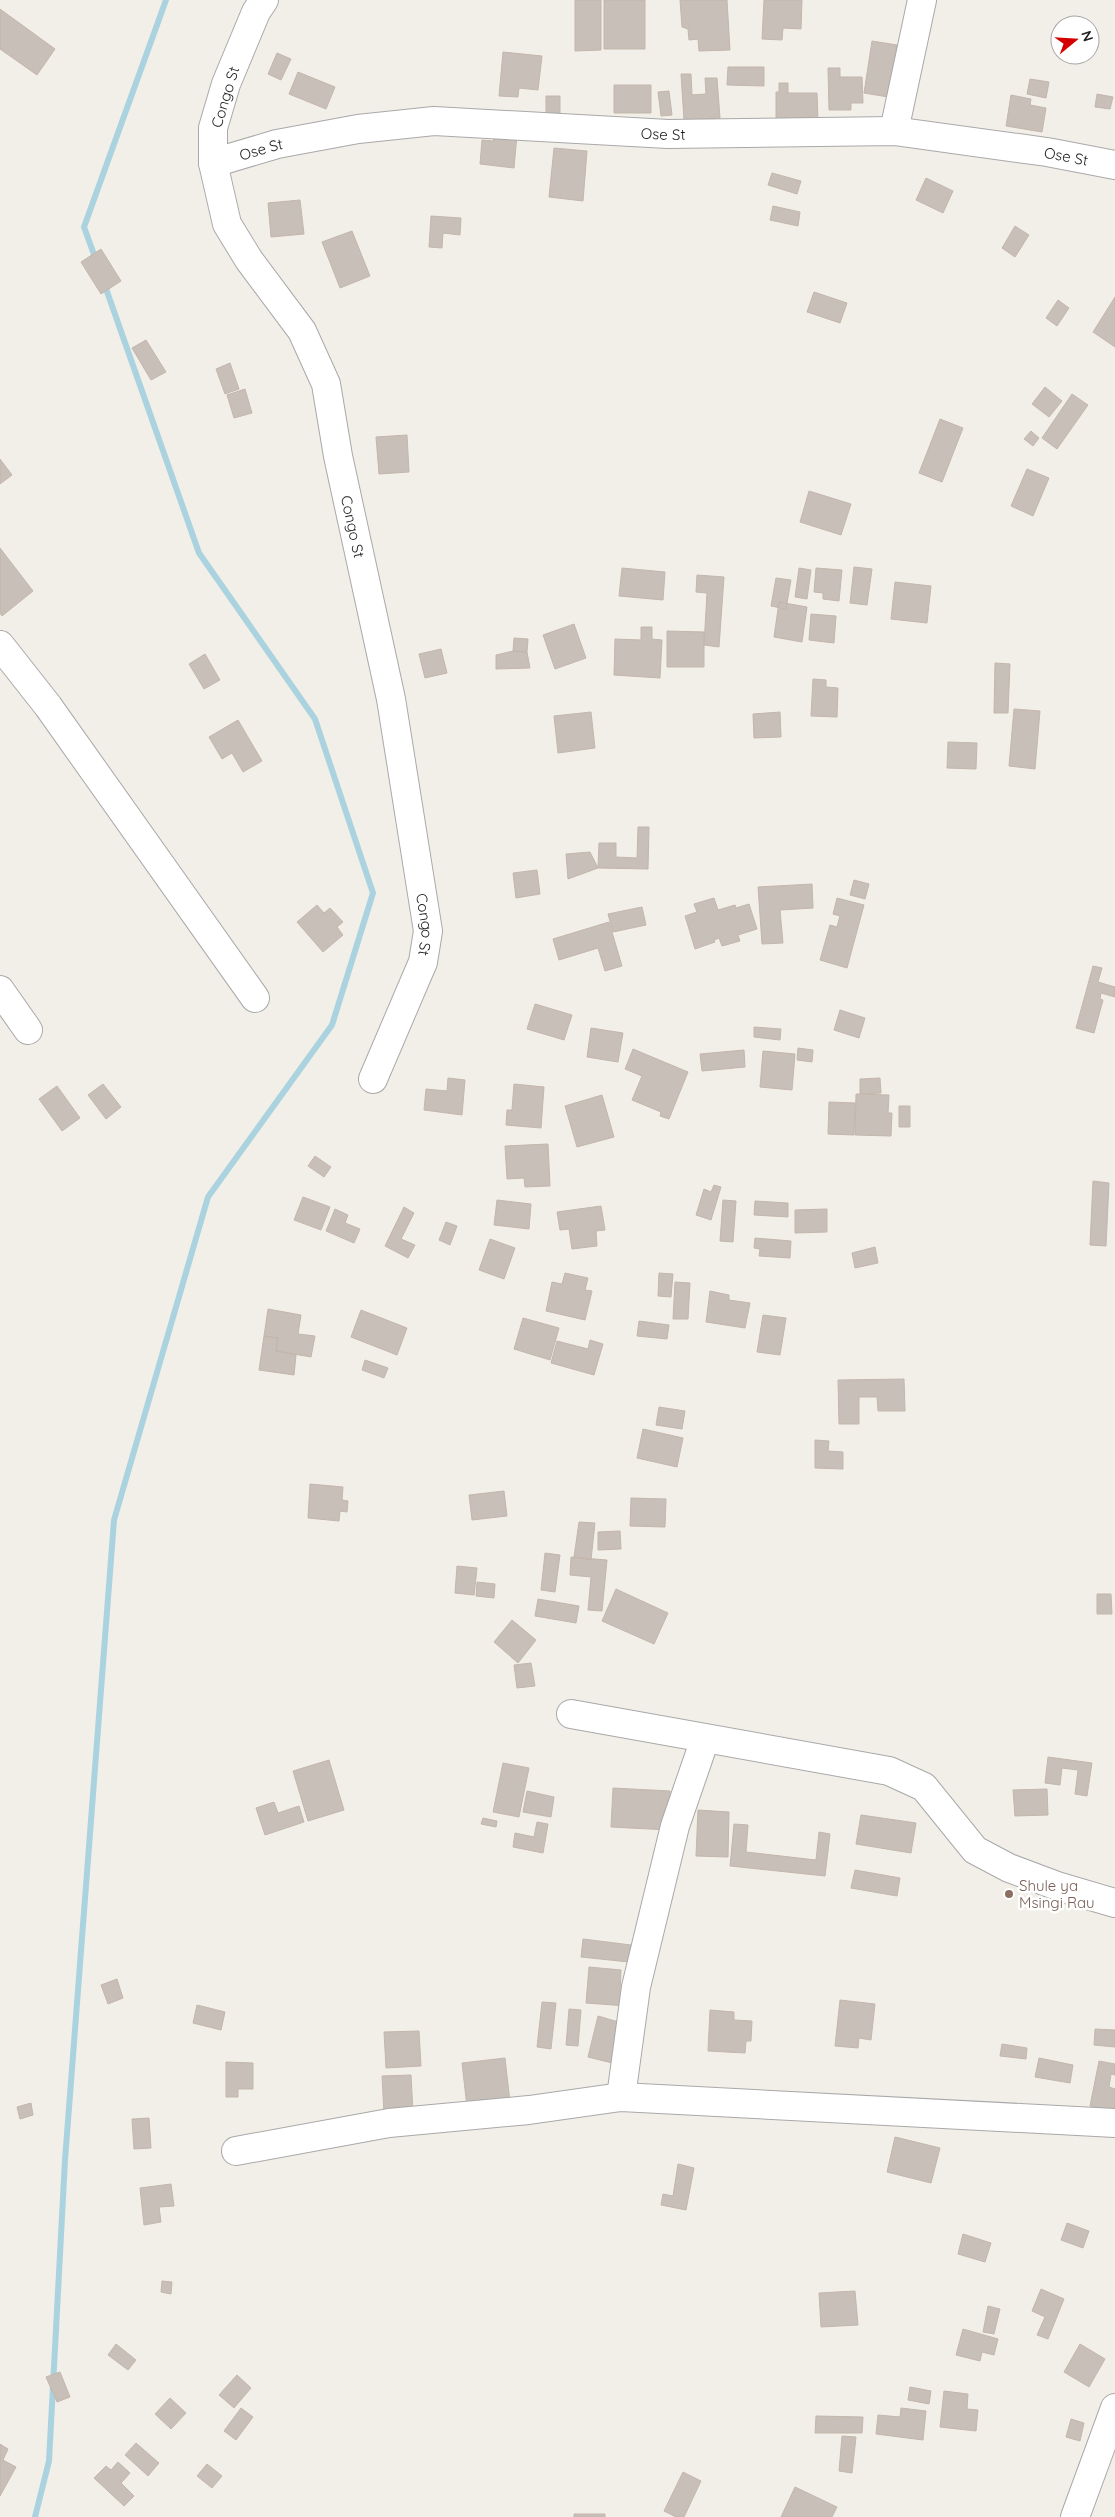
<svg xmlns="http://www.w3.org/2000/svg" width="1115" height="2517" font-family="Quicksand,sans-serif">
<rect width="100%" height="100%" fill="#f2efe9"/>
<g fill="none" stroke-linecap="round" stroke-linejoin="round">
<!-- stream -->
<path stroke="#aad3df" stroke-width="6" d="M 96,260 L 84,227 L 166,0
M 35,2517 L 49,2461 L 65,2160 L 114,1520 L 208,1197 L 332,1025 L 373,893 L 315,719 L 199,553 L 104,283"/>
</g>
<!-- building -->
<path fill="#c7bfb8" stroke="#c4b6ab" d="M 575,0 L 601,0 L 601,50 L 575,51 Z
M 604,0 L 645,0 L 645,49 L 604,49 Z
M 680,0 L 727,0 L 730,50 L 699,51 L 698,39 L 689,40 L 688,29 L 682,27 Z
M 764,0 L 802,0 L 801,29 L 783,28 L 782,40 L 762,39 Z
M 0,9 L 55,49 L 37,75 L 0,49 Z
M 872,41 L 897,45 L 888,97 L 864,93 Z
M 503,52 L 542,56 L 538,90 L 519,88 L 518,97 L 499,96 Z
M 277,53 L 291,59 L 281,80 L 268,74 Z
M 728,67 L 764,67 L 764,86 L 727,85 Z
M 828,68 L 840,68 L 840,77 L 862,77 L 863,103 L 851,103 L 851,110 L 829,110 Z
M 298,72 L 335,87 L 326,109 L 289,94 Z
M 681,74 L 691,74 L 692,95 L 706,94 L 705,78 L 717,78 L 720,118 L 684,120 Z
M 1030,79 L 1049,82 L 1046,98 L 1027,94 Z
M 779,83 L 788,83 L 788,93 L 817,93 L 818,120 L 776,120 L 776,92 L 779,92 Z
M 614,85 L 651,85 L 651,113 L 614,113 Z
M 669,91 L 672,115 L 661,116 L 658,92 Z
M 1097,94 L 1113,97 L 1110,109 L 1095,107 Z
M 1011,95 L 1031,99 L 1030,105 L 1046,108 L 1042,132 L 1006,126 Z
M 546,96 L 560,96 L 560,120 L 546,121 Z
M 496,133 L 517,135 L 514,168 L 480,164 L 482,140 L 493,141 Z
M 554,148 L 587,151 L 583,201 L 549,197 Z
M 772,173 L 801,181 L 797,194 L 768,185 Z
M 926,178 L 953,191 L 943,213 L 916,200 Z
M 300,200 L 304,234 L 271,237 L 268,203 Z
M 773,206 L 800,212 L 798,226 L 770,220 Z
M 431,216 L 461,218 L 460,235 L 443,233 L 442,248 L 429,247 Z
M 1015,226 L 1029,235 L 1015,257 L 1002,248 Z
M 352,231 L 370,276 L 340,288 L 322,242 Z
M 101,249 L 121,281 L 101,294 L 81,262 Z
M 814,292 L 847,303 L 840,323 L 807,312 Z
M 1115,297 L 1115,347 L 1093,332 Z
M 1058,300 L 1069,308 L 1057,326 L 1046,318 Z
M 146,340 L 166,372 L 151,380 L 132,348 Z
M 230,363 L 239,389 L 225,394 L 216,369 Z
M 1045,387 L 1062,401 L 1049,417 L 1032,404 Z
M 245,389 L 252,413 L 234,418 L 227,395 Z
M 1072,394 L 1088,405 L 1057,449 L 1042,438 Z
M 940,419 L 963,428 L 942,482 L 919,473 Z
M 1031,431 L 1039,438 L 1033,446 L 1024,439 Z
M 407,435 L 409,472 L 379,474 L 376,437 Z
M 0,459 L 12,475 L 0,484 Z
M 1027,469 L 1049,478 L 1033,516 L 1011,506 Z
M 809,491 L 851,504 L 841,535 L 800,522 Z
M 0,548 L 33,591 L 2,616 L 0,613 Z
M 854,567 L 872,569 L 867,605 L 850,603 Z
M 622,568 L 665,572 L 663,600 L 619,596 Z
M 799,568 L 811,570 L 807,599 L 795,597 Z
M 816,568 L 842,570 L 839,601 L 823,599 L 823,593 L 814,592 Z
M 697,575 L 724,577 L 719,647 L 704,645 L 707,593 L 696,592 Z
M 776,578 L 791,580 L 786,609 L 771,606 Z
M 895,582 L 931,586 L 927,623 L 891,619 Z
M 779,602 L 807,607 L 802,642 L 774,637 Z
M 811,614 L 836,616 L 834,643 L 809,640 Z
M 574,624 L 586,658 L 555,669 L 543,635 Z
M 641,627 L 652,627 L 652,639 L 662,640 L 660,678 L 614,675 L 615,639 L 641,640 Z
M 667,631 L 704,632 L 704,667 L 667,667 Z
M 514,638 L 528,639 L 527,652 L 513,651 Z
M 441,649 L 447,673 L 425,678 L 419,654 Z
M 513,651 L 527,652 L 530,668 L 496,669 L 496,655 Z
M 205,654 L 220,680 L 204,689 L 189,664 Z
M 995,663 L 1010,664 L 1008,713 L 994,713 Z
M 813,679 L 826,680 L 826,687 L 838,688 L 837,717 L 811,716 Z
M 1014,709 L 1040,711 L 1035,769 L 1009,766 Z
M 591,712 L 595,748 L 558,753 L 554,716 Z
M 780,712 L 781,737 L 754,738 L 753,714 Z
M 238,720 L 262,761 L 243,772 L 232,753 L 222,759 L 209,737 Z
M 948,742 L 977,743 L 976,769 L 947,768 Z
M 638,827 L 649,827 L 648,869 L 598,868 L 599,843 L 616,843 L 616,857 L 637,858 Z
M 590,852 L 598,868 L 568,879 L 566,854 Z
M 537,870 L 540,894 L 516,898 L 513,873 Z
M 854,880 L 869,884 L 865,899 L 850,895 Z
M 812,884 L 813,908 L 780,910 L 783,943 L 762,944 L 758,887 Z
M 714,898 L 718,910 L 735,905 L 736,908 L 749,904 L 757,929 L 738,935 L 740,941 L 722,946 L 719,938 L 714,940 L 715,942 L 695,949 L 685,916 L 697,912 L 694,904 Z
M 837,898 L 864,905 L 847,968 L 820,960 L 830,925 L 837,927 L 840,916 L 833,914 Z
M 317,905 L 324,913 L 330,908 L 343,922 L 337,927 L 343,935 L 323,952 L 297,922 Z
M 642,907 L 646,925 L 613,932 L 608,914 Z
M 609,922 L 622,966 L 605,971 L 598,948 L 559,960 L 553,939 Z
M 1093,966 L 1102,968 L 1098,982 L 1115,987 L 1115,997 L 1101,993 L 1100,999 L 1103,1000 L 1094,1033 L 1076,1028 Z
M 535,1004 L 572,1015 L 564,1040 L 527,1029 Z
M 840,1010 L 865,1018 L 859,1038 L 834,1030 Z
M 754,1027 L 781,1029 L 780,1040 L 754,1037 Z
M 591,1028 L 623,1033 L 618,1062 L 587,1057 Z
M 798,1048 L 813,1050 L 812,1062 L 797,1060 Z
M 633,1049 L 688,1072 L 669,1119 L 660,1116 L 661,1112 L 632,1100 L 642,1076 L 625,1069 Z
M 744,1050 L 745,1067 L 702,1071 L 700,1054 Z
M 763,1051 L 795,1054 L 792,1090 L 760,1087 Z
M 448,1078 L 465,1080 L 462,1115 L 424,1110 L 426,1089 L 447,1091 Z
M 880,1078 L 881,1093 L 860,1094 L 860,1079 Z
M 103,1084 L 121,1107 L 106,1119 L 88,1095 Z
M 514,1084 L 544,1087 L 541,1128 L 506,1125 L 507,1110 L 512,1110 Z
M 57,1086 L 80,1118 L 62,1131 L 39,1099 Z
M 856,1094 L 889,1095 L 888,1113 L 892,1113 L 891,1136 L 855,1135 Z
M 602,1095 L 614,1137 L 577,1147 L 565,1106 Z
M 829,1102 L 855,1103 L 854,1135 L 828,1134 Z
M 899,1106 L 910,1106 L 910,1127 L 899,1127 Z
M 548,1144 L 550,1186 L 525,1187 L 524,1178 L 507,1179 L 505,1146 Z
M 315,1156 L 331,1167 L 324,1177 L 308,1166 Z
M 1093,1181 L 1109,1183 L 1106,1246 L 1090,1245 Z
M 714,1185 L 721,1187 L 711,1220 L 696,1215 L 704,1189 L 711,1192 Z
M 303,1197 L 330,1207 L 321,1230 L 294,1220 Z
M 497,1200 L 531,1204 L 529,1229 L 494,1225 Z
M 723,1200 L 736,1201 L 733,1242 L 720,1241 Z
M 755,1201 L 788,1203 L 788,1217 L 754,1215 Z
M 601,1206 L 605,1230 L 596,1231 L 597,1246 L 572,1249 L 569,1229 L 560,1230 L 557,1212 Z
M 404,1207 L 414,1213 L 401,1239 L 415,1245 L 408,1258 L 385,1246 Z
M 335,1209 L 348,1215 L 345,1223 L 360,1229 L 354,1243 L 326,1231 Z
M 827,1209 L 827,1232 L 795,1233 L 795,1210 Z
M 446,1222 L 457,1226 L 450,1245 L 439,1240 Z
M 755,1238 L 791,1241 L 790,1258 L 759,1256 L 760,1249 L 754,1248 Z
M 490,1239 L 515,1248 L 504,1279 L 479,1270 Z
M 875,1247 L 878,1263 L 855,1268 L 852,1253 Z
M 565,1273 L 588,1278 L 585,1290 L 592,1291 L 585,1320 L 546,1311 L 552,1282 L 562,1284 Z
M 659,1273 L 673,1274 L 671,1297 L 658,1296 Z
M 675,1282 L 690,1283 L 688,1319 L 673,1319 Z
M 710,1291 L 729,1295 L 729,1300 L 750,1303 L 745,1328 L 706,1322 Z
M 268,1309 L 301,1315 L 298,1334 L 315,1336 L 311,1357 L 276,1351 L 278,1338 L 264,1336 Z
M 361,1310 L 407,1328 L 397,1355 L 351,1337 Z
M 763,1315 L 786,1318 L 780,1355 L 757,1352 Z
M 523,1318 L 559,1328 L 550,1360 L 514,1349 Z
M 639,1321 L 669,1325 L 667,1339 L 637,1336 Z
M 264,1336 L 278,1338 L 276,1351 L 296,1355 L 294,1375 L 259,1370 Z
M 590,1340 L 603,1344 L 594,1375 L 551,1363 L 557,1341 L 588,1349 Z
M 365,1360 L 388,1368 L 384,1378 L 362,1370 Z
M 904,1379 L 905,1411 L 878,1411 L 877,1397 L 859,1397 L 859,1424 L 839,1424 L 838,1380 Z
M 659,1407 L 685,1411 L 682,1429 L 656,1425 Z
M 643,1429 L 683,1438 L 677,1467 L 637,1458 Z
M 815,1440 L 829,1441 L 828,1451 L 843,1452 L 843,1469 L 815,1468 Z
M 310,1484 L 343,1487 L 342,1500 L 348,1501 L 347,1512 L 340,1511 L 339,1521 L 308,1518 Z
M 504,1491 L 507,1516 L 472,1520 L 469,1495 Z
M 631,1498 L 666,1499 L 665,1527 L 630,1526 Z
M 579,1522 L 595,1523 L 591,1560 L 574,1557 Z
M 620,1531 L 621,1549 L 598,1550 L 598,1532 Z
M 545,1553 L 560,1555 L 555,1592 L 541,1590 Z
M 571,1557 L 607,1560 L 602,1611 L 588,1610 L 591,1577 L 570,1575 Z
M 457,1566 L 477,1568 L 474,1595 L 455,1593 Z
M 477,1582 L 495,1584 L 494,1598 L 476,1596 Z
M 616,1589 L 668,1613 L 654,1644 L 602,1621 Z
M 1097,1594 L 1111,1594 L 1112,1614 L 1097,1614 Z
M 538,1599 L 579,1606 L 576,1623 L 535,1616 Z
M 512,1620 L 536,1640 L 518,1663 L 494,1642 Z
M 531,1663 L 535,1686 L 517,1688 L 514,1665 Z
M 1048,1757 L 1092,1763 L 1087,1796 L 1075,1794 L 1078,1770 L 1062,1768 L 1060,1785 L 1045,1783 Z
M 329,1760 L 344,1810 L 308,1821 L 293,1771 Z
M 503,1763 L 529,1768 L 519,1817 L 493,1812 Z
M 613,1788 L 670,1791 L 668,1830 L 611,1827 Z
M 1047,1789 L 1048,1815 L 1015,1816 L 1013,1790 Z
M 527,1791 L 554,1797 L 551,1817 L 523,1812 Z
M 274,1802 L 278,1813 L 299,1806 L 304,1822 L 265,1835 L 256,1808 Z
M 698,1810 L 729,1812 L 728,1857 L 696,1856 Z
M 861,1815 L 916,1823 L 911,1853 L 856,1844 Z
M 483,1818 L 497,1821 L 496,1827 L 481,1824 Z
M 537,1822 L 548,1824 L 543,1853 L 513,1847 L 515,1833 L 534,1837 Z
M 734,1824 L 748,1825 L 746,1852 L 816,1860 L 819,1832 L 830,1834 L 825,1876 L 730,1866 Z
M 855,1870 L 900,1878 L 897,1896 L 851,1888 Z
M 583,1939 L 631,1945 L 629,1962 L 581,1957 Z
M 589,1967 L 621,1970 L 620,1992 L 628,1993 L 627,2006 L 586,2003 Z
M 117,1979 L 123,1998 L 108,2004 L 101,1985 Z
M 840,2000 L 875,2004 L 871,2040 L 859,2038 L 858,2048 L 835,2046 Z
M 542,2002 L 556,2003 L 551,2049 L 537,2047 Z
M 197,2005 L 225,2012 L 221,2030 L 193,2023 Z
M 569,2009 L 581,2010 L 578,2046 L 566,2045 Z
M 710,2010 L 734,2012 L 734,2020 L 752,2021 L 751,2041 L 746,2041 L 745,2053 L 708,2051 Z
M 598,2016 L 622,2023 L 616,2064 L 588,2057 Z
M 1095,2029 L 1115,2030 L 1115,2047 L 1094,2045 Z
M 419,2031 L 421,2066 L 386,2068 L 384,2032 Z
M 1002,2044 L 1027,2048 L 1026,2059 L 1000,2056 Z
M 505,2058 L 510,2102 L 467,2107 L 462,2063 Z
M 1039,2058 L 1073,2065 L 1070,2083 L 1035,2077 Z
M 1099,2061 L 1115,2064 L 1115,2075 L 1111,2074 L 1109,2087 L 1115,2089 L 1115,2111 L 1090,2106 Z
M 226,2062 L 253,2063 L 253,2089 L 238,2089 L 238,2097 L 226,2097 Z
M 411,2075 L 413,2113 L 384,2114 L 382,2076 Z
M 31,2103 L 33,2115 L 20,2119 L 17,2107 Z
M 149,2118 L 151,2148 L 134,2149 L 132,2119 Z
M 895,2137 L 940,2148 L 931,2183 L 887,2172 Z
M 678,2164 L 694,2168 L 686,2210 L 661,2205 L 663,2194 L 673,2196 Z
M 171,2184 L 174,2206 L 159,2207 L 161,2222 L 144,2225 L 140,2188 Z
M 1067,2223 L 1089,2231 L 1083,2248 L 1061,2240 Z
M 963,2234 L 991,2243 L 985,2262 L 958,2254 Z
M 162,2281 L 172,2282 L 171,2294 L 161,2292 Z
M 1041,2289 L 1064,2299 L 1048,2339 L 1037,2335 L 1045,2317 L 1032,2311 Z
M 855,2291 L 858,2325 L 821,2327 L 819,2293 Z
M 988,2306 L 1000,2309 L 994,2334 L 983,2332 Z
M 963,2329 L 998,2339 L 994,2355 L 982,2352 L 980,2361 L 956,2355 Z
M 116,2344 L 136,2360 L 128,2370 L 108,2355 Z
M 1080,2344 L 1105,2359 L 1089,2387 L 1064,2372 Z
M 60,2372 L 70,2397 L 57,2402 L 46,2377 Z
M 237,2375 L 251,2388 L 234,2408 L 219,2395 Z
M 910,2387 L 931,2391 L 929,2404 L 908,2400 Z
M 944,2391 L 968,2394 L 967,2409 L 978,2410 L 976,2431 L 940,2427 Z
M 170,2398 L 186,2413 L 171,2429 L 155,2414 Z
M 241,2408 L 253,2417 L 236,2440 L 224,2431 Z
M 901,2408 L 926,2411 L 923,2440 L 876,2434 L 878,2415 L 900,2417 Z
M 816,2416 L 863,2417 L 862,2433 L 815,2433 Z
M 1071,2419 L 1084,2423 L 1080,2441 L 1066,2437 Z
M 842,2436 L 856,2437 L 852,2473 L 839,2471 Z
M 136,2443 L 159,2463 L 148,2476 L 125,2455 Z
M 0,2444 L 8,2449 L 3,2460 L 16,2467 L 0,2496 Z
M 118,2462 L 130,2473 L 121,2483 L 134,2496 L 124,2506 L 94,2478 L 106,2466 L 111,2470 Z
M 207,2464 L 222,2476 L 212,2488 L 197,2476 Z
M 683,2472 L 701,2481 L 684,2517 L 676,2517 L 664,2511 Z
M 795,2487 L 837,2507 L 832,2517 L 781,2517 Z
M 574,2514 L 605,2514 L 605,2517 L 574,2517 Z"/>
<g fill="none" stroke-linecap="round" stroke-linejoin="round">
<defs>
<g id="minor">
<path id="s1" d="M 264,0 L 256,12 L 226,84 L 213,128 L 213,163 L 227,224 L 249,260 L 302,331 L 326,384 L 338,456 L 391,699 L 428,931 L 423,962 L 373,1079"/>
<path d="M 894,131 L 922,0"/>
<path id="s2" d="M 213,163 L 277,144 L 358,129 L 434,121 L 668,134 L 894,131 L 1047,152 L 1115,165"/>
<path d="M 0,645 L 48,706 L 255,998"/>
<path d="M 0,990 L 28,1030"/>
<path d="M 571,1714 L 889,1771 L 924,1787 L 975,1850 L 1009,1868 L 1060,1887 L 1115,1903"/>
<path d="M 621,2097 L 636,1987 L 675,1826 L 705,1739"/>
<path d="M 236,2151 L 389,2123 L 529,2110 L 621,2097 L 1115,2123"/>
<path d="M 1075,2517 L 1115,2408"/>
</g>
</defs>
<!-- minor casing -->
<use href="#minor" stroke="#a9a9a9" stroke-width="30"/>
<!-- minor -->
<use href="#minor" stroke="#fff" stroke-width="28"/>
</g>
<!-- markers -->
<circle fill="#8d6e63" stroke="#fff" stroke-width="2" cx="1009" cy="1894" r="5"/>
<g text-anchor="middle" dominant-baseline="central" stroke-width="5" stroke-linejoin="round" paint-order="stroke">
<!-- street labels -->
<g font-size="15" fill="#222" stroke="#fff">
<text transform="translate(225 97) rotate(-73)">Congo St</text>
<text stroke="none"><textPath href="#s2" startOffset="455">Ose St</textPath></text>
<text stroke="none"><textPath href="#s2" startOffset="50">Ose St</textPath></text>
<text stroke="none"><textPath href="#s2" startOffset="860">Ose St</textPath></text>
<text stroke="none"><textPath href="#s1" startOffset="570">Congo St</textPath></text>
<text stroke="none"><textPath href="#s1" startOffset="975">Congo St</textPath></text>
</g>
<!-- education labels -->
<g font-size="15" fill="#785e54" stroke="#fff" text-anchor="start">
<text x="1019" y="1885">Shule ya<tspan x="1019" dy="17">Msingi Rau</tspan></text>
</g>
</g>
<!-- north arrow -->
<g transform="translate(1075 40) rotate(72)"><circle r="24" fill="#ffffff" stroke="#a7a7a7"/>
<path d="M0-4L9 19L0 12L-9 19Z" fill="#d40000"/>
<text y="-8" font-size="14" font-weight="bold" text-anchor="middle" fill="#222222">N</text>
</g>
</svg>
